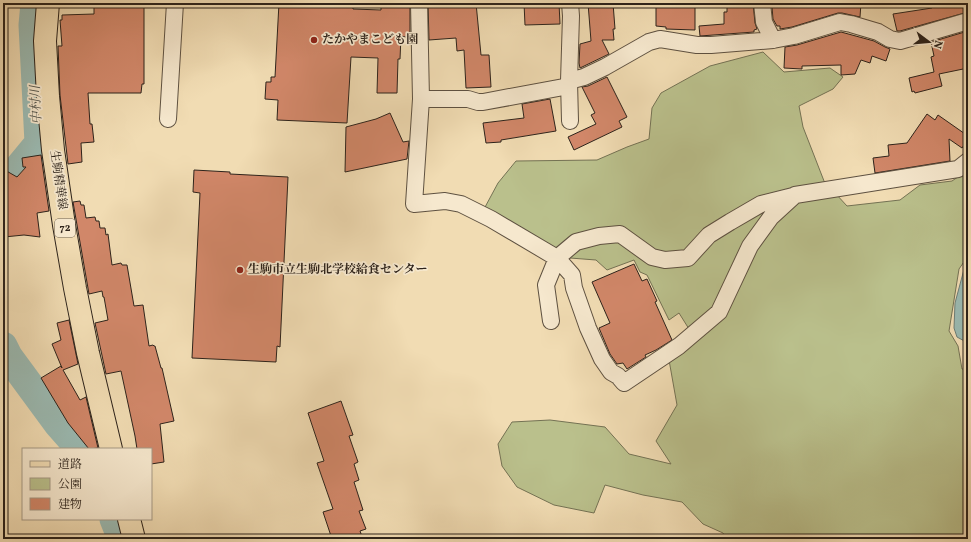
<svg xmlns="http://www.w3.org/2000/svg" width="971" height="542" font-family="Vollkorn,'Noto Serif JP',serif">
<rect width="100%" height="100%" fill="#f1dcb3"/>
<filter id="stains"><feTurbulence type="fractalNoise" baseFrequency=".005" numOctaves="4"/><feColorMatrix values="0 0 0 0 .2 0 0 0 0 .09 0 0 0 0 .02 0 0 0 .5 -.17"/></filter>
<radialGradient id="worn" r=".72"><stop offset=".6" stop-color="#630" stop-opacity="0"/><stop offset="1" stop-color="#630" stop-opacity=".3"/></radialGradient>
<!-- green -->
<path fill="#bac08c" stroke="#747254" d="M 763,52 L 784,72 L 830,68 L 843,77 L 833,89 L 799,106 L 803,127 L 824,181 L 847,206 L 900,200 L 920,185 L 952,181 L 968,170 L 968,256 L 959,269 L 949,331 L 958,346 L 962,369 L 968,370 L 968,539 L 726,539 L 723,533 L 703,524 L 682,502 L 643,495 L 605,485 L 594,513 L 554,505 L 517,487 L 502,466 L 498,444 L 512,422 L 550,420 L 605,427 L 629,454 L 671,464 L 656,441 L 677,405 L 669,360 L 689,329 L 679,313 L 669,320 L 647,275 L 640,272 L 634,260 L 607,270 L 596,260 L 570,258 L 484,209 L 498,183 L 516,161 L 597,160 L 627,147 L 649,139 L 652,108 L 661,93 L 710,66 Z"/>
<!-- water -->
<path fill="#9bbab2" stroke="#6f7e76" d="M 966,262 L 968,262 L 968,343 L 957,337 L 954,328 L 955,303 Z"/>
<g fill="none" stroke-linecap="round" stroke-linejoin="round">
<!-- river -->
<path stroke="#9bbab2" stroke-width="29" d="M 3,197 L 15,172 L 39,143 L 33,25 L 35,3
M 3,346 L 8,356 L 58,424 L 80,449
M 114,519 L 122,539"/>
</g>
<!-- building -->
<path fill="#d18769" stroke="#2d231b" d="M 94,3 L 144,3 L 144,84 L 142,84 L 141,93 L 88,93 L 90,124 L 92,124 L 94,142 L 81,143 L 82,162 L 68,164 L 60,95 L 58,46 L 62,46 L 60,20 L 62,20 L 62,15 L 94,14 Z
M 279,3 L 353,3 L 353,9 L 381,10 L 381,3 L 403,3 L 403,6 L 410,5 L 410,38 L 401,36 L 400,59 L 398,59 L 397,93 L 377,93 L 378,58 L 351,57 L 347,123 L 277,120 L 278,100 L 265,99 L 266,82 L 271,82 L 271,77 L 275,77 Z
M 428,3 L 476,3 L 481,55 L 489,55 L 491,87 L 466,88 L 464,50 L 457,51 L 456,38 L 429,40 Z
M 524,3 L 559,3 L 560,24 L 525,25 Z
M 588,3 L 613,3 L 615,29 L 613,29 L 614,40 L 602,40 L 609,54 L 580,68 L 579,63 L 580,44 L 591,41 Z
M 727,3 L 753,3 L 755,23 L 757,29 L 754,30 L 754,32 L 700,36 L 699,26 L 724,24 L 724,12 L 727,12 Z
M 780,3 L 861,3 L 860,17 L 842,13 L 838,13 L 792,27 L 780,29 L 780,26 L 777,26 L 773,19 L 772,7 L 780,6 Z
M 932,3 L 968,3 L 968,12 L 900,31 L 897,31 L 893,14 L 932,8 Z
M 656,7 L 695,7 L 695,30 L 666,29 L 666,27 L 656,26 Z
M 968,31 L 968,68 L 939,74 L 942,86 L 915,93 L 914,91 L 912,92 L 909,78 L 934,72 L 931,57 L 934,56 L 931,42 Z
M 841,32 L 874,41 L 885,47 L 890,49 L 886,61 L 872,56 L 870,63 L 861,60 L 855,74 L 841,75 L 841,65 L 802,66 L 802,69 L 784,68 L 785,47 L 797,45 Z
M 607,77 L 627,117 L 619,121 L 622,127 L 574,150 L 568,137 L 596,124 L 591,115 L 595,113 L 582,87 L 588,86 Z
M 550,99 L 556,131 L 501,140 L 501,142 L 486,143 L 483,123 L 524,118 L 522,104 Z
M 390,113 L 403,142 L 409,141 L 407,159 L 345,172 L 346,127 L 376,119 Z
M 927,114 L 935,120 L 938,115 L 968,136 L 968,139 L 962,148 L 949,139 L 950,161 L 875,173 L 873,158 L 889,156 L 888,145 L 907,143 Z
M 41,155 L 49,211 L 37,213 L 40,237 L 24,235 L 4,237 L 3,169 L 17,177 L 26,167 L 23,167 L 22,158 Z
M 194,170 L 230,172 L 230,174 L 288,177 L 280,347 L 277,346 L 276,362 L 192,358 L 200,193 L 193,192 Z
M 80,201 L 81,205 L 84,205 L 86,218 L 95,217 L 96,221 L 99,221 L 100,228 L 105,228 L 106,235 L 108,234 L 112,265 L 121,263 L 122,265 L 127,265 L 134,306 L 143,305 L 149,346 L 153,345 L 154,346 L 155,346 L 161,368 L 162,368 L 174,421 L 160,424 L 164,462 L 151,464 L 151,449 L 137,449 L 135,436 L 121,371 L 106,374 L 95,323 L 108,320 L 104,297 L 103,297 L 102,291 L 89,294 L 73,202 Z
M 634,264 L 642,281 L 647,279 L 657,301 L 655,302 L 672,340 L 656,350 L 645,355 L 646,357 L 627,369 L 623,363 L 617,364 L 610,354 L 599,328 L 610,323 L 592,282 Z
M 69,320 L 78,364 L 63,370 L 80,400 L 86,397 L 98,448 L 89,449 L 68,423 L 41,378 L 61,366 L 62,368 L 52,344 L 61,340 L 57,323 Z
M 341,401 L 353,435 L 349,436 L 358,462 L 354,464 L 359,480 L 354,482 L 363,510 L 359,511 L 366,529 L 360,531 L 363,539 L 332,539 L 323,512 L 333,509 L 317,463 L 324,461 L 308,413 Z"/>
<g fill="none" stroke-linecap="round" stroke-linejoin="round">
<defs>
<path id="minor" d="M 419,3 L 421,99 L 414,204 L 445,201 L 461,204 L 491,219 L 557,258 L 572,275 L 574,288 L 588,328 L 602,359 L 611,372 L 618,376 L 624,383 L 679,346 L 719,312 L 750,246 L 771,217 L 795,195 L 958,169 L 968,161
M 570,3 L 571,16 L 569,81 L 570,121
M 762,3 L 764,22 L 773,40
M 569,81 L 584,77 L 605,67 L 649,42 L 660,39 L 697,45 L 711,45 L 773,40 L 794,36 L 840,22 L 851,24 L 878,32 L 890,39 L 900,41 L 968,21
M 421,99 L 468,99 L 478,102 L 483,102 L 569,86
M 168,119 L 175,3
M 551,321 L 546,285 L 557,258 L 576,242 L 599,236 L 620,234 L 652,257 L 665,260 L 688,258 L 709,235 L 730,222 L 761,204 L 793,196"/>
<path id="primary" d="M 48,3 L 45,41 L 48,96 L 53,150 L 64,225 L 75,288 L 88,353 L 111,449
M 129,519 L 134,539"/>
</defs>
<!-- minor casing -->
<use href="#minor" stroke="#5e5141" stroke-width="18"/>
<!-- primary casing -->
<use href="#primary" stroke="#2d231b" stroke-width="24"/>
<!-- minor -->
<use href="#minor" stroke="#f6e8ce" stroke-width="16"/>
<!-- primary -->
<use href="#primary" stroke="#f1dcb3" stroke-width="22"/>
</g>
<!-- markers -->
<g fill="#8f2418" stroke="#f6e8ce" stroke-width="1.5">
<circle cx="314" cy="40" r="4"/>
<circle cx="240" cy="270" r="4"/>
</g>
<g text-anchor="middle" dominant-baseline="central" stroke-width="3.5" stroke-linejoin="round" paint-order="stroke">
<!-- shield labels -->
<rect fill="#f6e8ce" stroke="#695e51" stroke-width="1" x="55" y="219" width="20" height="18" rx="3"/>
<g font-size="11" font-weight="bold" fill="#2d231b">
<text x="65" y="228">72</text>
</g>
<!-- poi labels -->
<g font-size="12" font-weight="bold" fill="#2d231b" stroke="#f6e8ce" text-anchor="start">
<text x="322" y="40">たかやまこども園</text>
<text x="248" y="270">生駒市立生駒北学校給食センター</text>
</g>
<!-- street labels -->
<g font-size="12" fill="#2d231b" stroke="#f6e8ce">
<text transform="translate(58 180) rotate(82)">生駒精華線</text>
</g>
<!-- water labels -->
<g font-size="13" font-style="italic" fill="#4e5048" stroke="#f6e8ce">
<text transform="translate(37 105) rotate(-93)">中村川</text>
</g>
</g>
<!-- margin -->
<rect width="971" height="542" fill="none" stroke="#f1dcb3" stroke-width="16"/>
<rect x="4" y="4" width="963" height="534" fill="none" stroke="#2d231b" stroke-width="2"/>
<rect x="8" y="8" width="955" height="526" fill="none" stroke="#2d231b"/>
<!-- legend -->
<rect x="22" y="448" width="130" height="72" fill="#f6e8ce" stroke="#a69986"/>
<rect x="30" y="461" width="20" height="6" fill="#f1dcb3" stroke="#a69986"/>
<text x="58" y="468" font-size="12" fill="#2d231b">道路</text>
<rect x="30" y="478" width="20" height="12" fill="#bac08c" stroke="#a69986"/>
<text x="58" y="488" font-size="12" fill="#2d231b">公園</text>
<rect x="30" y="498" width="20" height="12" fill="#d18769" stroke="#a69986"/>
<text x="58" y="508" font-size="12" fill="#2d231b">建物</text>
<!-- north arrow -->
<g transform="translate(929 42) rotate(106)" stroke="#f6e8ce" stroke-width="3" paint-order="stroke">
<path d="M0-3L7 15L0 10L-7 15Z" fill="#2d231b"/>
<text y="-6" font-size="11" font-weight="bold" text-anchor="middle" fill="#2d231b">N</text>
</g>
<rect width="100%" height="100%" filter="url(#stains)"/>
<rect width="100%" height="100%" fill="url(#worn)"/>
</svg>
